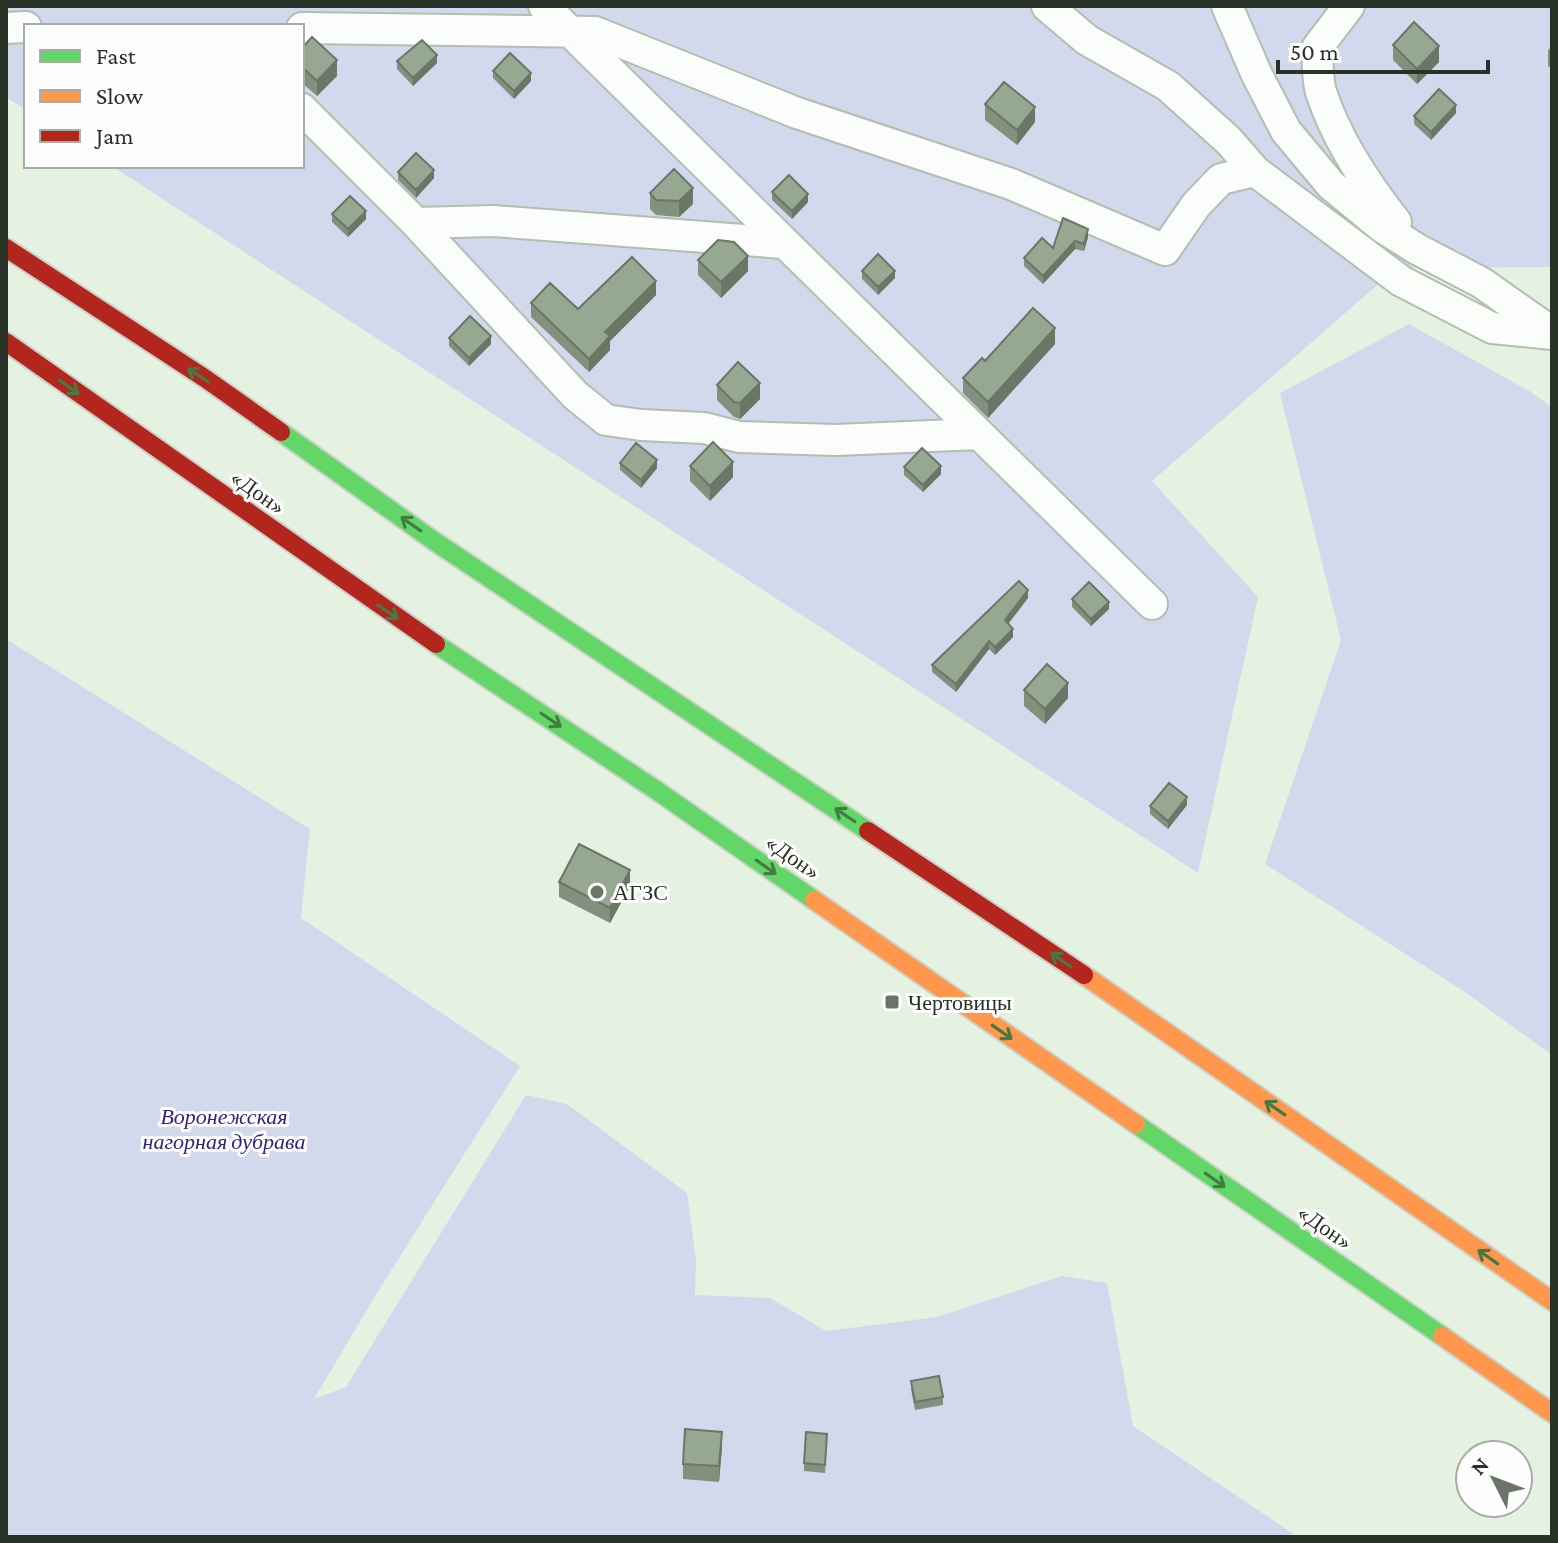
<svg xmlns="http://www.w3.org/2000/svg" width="1558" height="1543" font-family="'Crimson Pro',serif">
<rect width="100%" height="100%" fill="#e5f2e1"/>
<!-- green -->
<path fill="#d2d9ec" d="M 6,6 L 1552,6 L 1552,267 L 1397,268 L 1152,481 L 1258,597 L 1198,873 L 112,166 L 302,166 L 302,26 L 26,26 L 26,110 L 6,97 Z
M 1409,324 L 1531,392 L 1552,407 L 1552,1055 L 1465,992 L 1265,864 L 1341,640 L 1280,393 Z
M 6,639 L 310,829 L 301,918 L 520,1066 L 380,1288 L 314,1399 L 346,1387 L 526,1095 L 567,1104 L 687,1193 L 696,1259 L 695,1295 L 770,1298 L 826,1331 L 937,1317 L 1062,1276 L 1107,1283 L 1133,1426 L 1298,1537 L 6,1537 Z"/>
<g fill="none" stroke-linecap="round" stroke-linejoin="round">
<defs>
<path id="street" d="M 544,6 L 1152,604
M 1047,6 L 1087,40 L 1168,86 L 1229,141 L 1255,171
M 1227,6 L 1256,73 L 1286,131 L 1331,185 L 1382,227 L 1417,249 L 1482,283 L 1550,331
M 1349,6 L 1317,48 C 1318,62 1317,79 1321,92 C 1336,138 1366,184 1396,222
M 6,28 L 26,27
M 302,28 L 595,32 L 797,113 L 1011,184 L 1165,250 L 1196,205 L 1221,179 L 1255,171 L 1401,281 L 1492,328 L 1552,334
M 302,109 L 416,223 L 575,395 L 606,420 L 641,425 L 704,428 L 739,437 L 836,440 L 979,434
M 416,223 L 493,221 L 784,243"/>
<path id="fast" d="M 281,432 L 434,541 L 868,831
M 436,644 L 656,790 L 814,900
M 1136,1124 L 1442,1336"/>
<path id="slow" d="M 814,900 L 1136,1124
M 1084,975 L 1552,1301
M 1442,1336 L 1552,1413"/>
<path id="jam" d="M 6,248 L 206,379 L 281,432
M 6,342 L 436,644
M 868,831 L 1084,975"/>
</defs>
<!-- street casing -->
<use href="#street" stroke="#b3bdb0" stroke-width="34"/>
<!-- fast casing -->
<use href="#fast" stroke="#cad1c9" stroke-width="22"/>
<!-- slow casing -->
<use href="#slow" stroke="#cad1c9" stroke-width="22"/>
<!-- jam casing -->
<use href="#jam" stroke="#cad1c9" stroke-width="22"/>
<!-- street -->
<use href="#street" stroke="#fbfdfa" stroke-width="30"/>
<!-- fast -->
<use href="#fast" stroke="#63d668" stroke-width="18"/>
<!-- slow -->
<use href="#slow" stroke="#ff974d" stroke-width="18"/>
<!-- jam -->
<use href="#jam" stroke="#b3261e" stroke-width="18"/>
</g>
<!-- wall -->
<path fill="#82907e" d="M 1393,45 L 1439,62 L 1417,84 L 1393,60 Z
M 1552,46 L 1552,69 L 1548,66 L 1548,50 Z
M 302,48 L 337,76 L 317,96 L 302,83 Z
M 397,61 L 437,63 L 413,86 L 397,69 Z
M 493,71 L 531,81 L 514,99 L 493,78 Z
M 985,104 L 1035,122 L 1017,145 L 985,120 Z
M 1456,113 L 1431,140 L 1414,124 L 1414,116 Z
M 398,172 L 434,178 L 416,198 L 398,180 Z
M 772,192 L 808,202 L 792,219 L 772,200 Z
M 650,193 L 693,204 L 679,217 L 656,215 L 650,209 Z
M 332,214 L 366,219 L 348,237 L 332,222 Z
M 1088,237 L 1084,251 L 1075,249 L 1043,284 L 1024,266 L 1024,258 Z
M 698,260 L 748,271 L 721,298 L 698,275 Z
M 862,271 L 895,278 L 878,295 L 862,279 Z
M 656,295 L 610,341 L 610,350 L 589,372 L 531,317 L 531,303 L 578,309 Z
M 449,338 L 491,344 L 469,366 L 449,346 Z
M 1055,344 L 988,418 L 963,393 L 963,378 L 985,361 Z
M 717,385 L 760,399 L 740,419 L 734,417 L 717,400 Z
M 620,463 L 657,468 L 641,488 L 620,470 Z
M 690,466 L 733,477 L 710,501 L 690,481 Z
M 904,467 L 941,474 L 923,492 L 904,475 Z
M 1028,598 L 1008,624 L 1013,637 L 995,655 L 989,649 L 956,692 L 932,672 L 932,665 Z
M 1072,599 L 1109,609 L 1091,626 L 1072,607 Z
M 1024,690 L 1068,698 L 1045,724 L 1024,706 Z
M 1187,805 L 1168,829 L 1150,814 L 1150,806 Z
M 559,882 L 630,886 L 610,923 L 559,897 Z
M 911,1381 L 943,1397 L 943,1405 L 915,1410 L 911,1389 Z
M 827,1442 L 825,1473 L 804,1471 L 804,1463 Z
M 722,1447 L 719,1482 L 683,1479 L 683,1464 Z"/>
<!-- shaded-wall -->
<path fill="#6a7666" d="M 1439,46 L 1439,62 L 1417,84 L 1417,69 Z
M 437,55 L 437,63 L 413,86 L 413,78 Z
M 337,60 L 337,76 L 317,96 L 317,81 Z
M 531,73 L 531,81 L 514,99 L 514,91 Z
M 1456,105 L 1456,113 L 1431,140 L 1431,132 Z
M 1035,107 L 1035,122 L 1017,145 L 1017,130 Z
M 434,170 L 434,178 L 416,198 L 416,190 Z
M 693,188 L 693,204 L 679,217 L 679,201 Z
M 808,194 L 808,202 L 792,219 L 792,211 Z
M 366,211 L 366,219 L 348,237 L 348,229 Z
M 1088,229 L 1088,237 L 1084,251 L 1084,244 Z
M 1075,241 L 1075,249 L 1043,284 L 1043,276 Z
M 748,256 L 748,271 L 721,298 L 721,282 Z
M 895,271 L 895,278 L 878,295 L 878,287 Z
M 656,281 L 656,295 L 610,341 L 610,350 L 589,372 L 589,359 L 605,332 Z
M 1055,328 L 1055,344 L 988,418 L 988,402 Z
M 491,336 L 491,344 L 469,366 L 469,358 Z
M 760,383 L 760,399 L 740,419 L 740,403 Z
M 657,460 L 657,468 L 641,488 L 641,480 Z
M 733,462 L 733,477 L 710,501 L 710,486 Z
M 941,466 L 941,474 L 923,492 L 923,485 Z
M 1028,590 L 1028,598 L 1005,628 L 1005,620 Z
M 1109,602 L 1109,609 L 1091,626 L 1091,619 Z
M 1013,629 L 1013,637 L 995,655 L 995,647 Z
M 989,641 L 989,649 L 956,692 L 956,684 Z
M 1068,683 L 1068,698 L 1045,724 L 1045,709 Z
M 1187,797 L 1187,805 L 1168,829 L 1168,821 Z
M 630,870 L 630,886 L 610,923 L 610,908 Z
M 722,1432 L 722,1447 L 719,1482 L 719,1466 Z"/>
<!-- building -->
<path fill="#97a892" stroke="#6a7666" stroke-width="2" d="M 1414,22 L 1439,46 L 1417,69 L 1393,45 Z
M 312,37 L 337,60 L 317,81 L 302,67 L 302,48 Z
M 422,40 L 437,55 L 413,78 L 397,61 Z
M 510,53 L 531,73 L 514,91 L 493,71 Z
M 1004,82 L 1035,107 L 1017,130 L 985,104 Z
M 1439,89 L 1456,105 L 1431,132 L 1414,116 Z
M 416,153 L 434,170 L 416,190 L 398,172 Z
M 674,169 L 693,188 L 679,201 L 656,200 L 650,193 Z
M 789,175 L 808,194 L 792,211 L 772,192 Z
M 350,196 L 366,211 L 348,229 L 332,214 Z
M 1063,218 L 1088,229 L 1084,244 L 1075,241 L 1043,276 L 1024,258 L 1042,238 L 1053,248 Z
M 718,240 L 734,242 L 748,256 L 721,282 L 698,260 Z
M 878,254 L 895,271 L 878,287 L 862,271 Z
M 632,257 L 656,281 L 605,332 L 610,336 L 589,359 L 531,303 L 550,283 L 578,309 Z
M 1033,308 L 1055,328 L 988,402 L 963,378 L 982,358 L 985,361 Z
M 470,316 L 491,336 L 469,358 L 449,338 Z
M 738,362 L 760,383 L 740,403 L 734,402 L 717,385 Z
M 713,442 L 733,462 L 710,486 L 690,466 Z
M 636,443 L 657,460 L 641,480 L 620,463 Z
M 922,448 L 941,466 L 923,485 L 904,467 Z
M 1019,581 L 1028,590 L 1005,620 L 1013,629 L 995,647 L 989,641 L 956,684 L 932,665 Z
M 1089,582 L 1109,602 L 1091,619 L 1072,599 Z
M 1047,664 L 1068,683 L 1045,709 L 1024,690 Z
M 1169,783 L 1187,797 L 1168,821 L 1150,806 Z
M 579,844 L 630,870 L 610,908 L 559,882 Z
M 939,1376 L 943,1397 L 915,1402 L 911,1381 Z
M 685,1429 L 722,1432 L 719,1466 L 683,1464 Z
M 806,1432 L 827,1434 L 825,1465 L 804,1463 Z"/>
<!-- one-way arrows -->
<defs><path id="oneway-shaft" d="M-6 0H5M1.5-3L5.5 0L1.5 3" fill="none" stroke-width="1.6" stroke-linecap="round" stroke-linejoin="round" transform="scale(2)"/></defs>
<g stroke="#437b43">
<use href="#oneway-shaft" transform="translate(198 375) rotate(-147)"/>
<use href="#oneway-shaft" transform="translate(69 387) rotate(36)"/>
<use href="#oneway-shaft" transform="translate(411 524) rotate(-145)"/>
<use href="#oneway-shaft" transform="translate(388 612) rotate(34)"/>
<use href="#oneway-shaft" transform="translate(551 720) rotate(34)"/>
<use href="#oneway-shaft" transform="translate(845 815) rotate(-146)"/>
<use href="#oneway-shaft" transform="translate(766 867) rotate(35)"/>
<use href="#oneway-shaft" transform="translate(1061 960) rotate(-146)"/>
<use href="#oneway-shaft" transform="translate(1002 1032) rotate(35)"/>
<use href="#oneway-shaft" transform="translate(1275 1108) rotate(-145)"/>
<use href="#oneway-shaft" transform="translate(1215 1180) rotate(35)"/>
<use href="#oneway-shaft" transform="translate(1488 1257) rotate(-145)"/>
</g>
<!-- markers -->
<g fill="#6a7567" stroke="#fefefe" stroke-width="3">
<circle cx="597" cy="892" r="8"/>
<rect x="884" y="994" width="16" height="16" rx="4"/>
</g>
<g text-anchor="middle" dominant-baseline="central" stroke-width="6" stroke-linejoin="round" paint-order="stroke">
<!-- street labels -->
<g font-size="22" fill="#283125" stroke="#fefefe">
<text transform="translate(258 492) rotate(35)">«Дон»</text>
<text transform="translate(793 857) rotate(35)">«Дон»</text>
<text transform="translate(1325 1227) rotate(35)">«Дон»</text>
</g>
<!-- poi labels -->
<g font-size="22" fill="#283125" stroke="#fefefe" text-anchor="start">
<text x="613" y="892">АГЗС</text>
<text x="908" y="1002">Чертовицы</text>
</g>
<!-- park labels -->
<g font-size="22" font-style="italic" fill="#311e81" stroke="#fefefe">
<text x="224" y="1116">Воронежская<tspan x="224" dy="25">нагорная дубрава</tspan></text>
</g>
</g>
<!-- border -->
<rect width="1558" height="1543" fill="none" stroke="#283125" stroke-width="16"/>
<!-- legend -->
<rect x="24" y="24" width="280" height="144" fill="#fefefe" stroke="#a8aca7" stroke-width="2"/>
<rect x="40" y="50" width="40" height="12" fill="#63d668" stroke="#a8aca7" stroke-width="2"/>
<text x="96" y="64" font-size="24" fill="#283125">Fast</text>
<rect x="40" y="90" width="40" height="12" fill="#ff974d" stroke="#a8aca7" stroke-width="2"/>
<text x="96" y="104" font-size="24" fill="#283125">Slow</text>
<rect x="40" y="130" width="40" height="12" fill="#b3261e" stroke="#a8aca7" stroke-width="2"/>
<text x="96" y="144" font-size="24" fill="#283125">Jam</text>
<!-- north arrow -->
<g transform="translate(1494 1479) rotate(312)"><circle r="38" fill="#fefefe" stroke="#a8aca7" stroke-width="2"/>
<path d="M0-6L14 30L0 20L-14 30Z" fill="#6a7567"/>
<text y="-12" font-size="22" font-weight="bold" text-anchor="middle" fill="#283125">N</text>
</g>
<!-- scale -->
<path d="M1278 60v12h210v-12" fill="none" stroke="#283125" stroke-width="4"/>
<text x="1290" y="60" font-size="24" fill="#283125" stroke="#fefefe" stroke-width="6" paint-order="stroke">50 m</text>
</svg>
